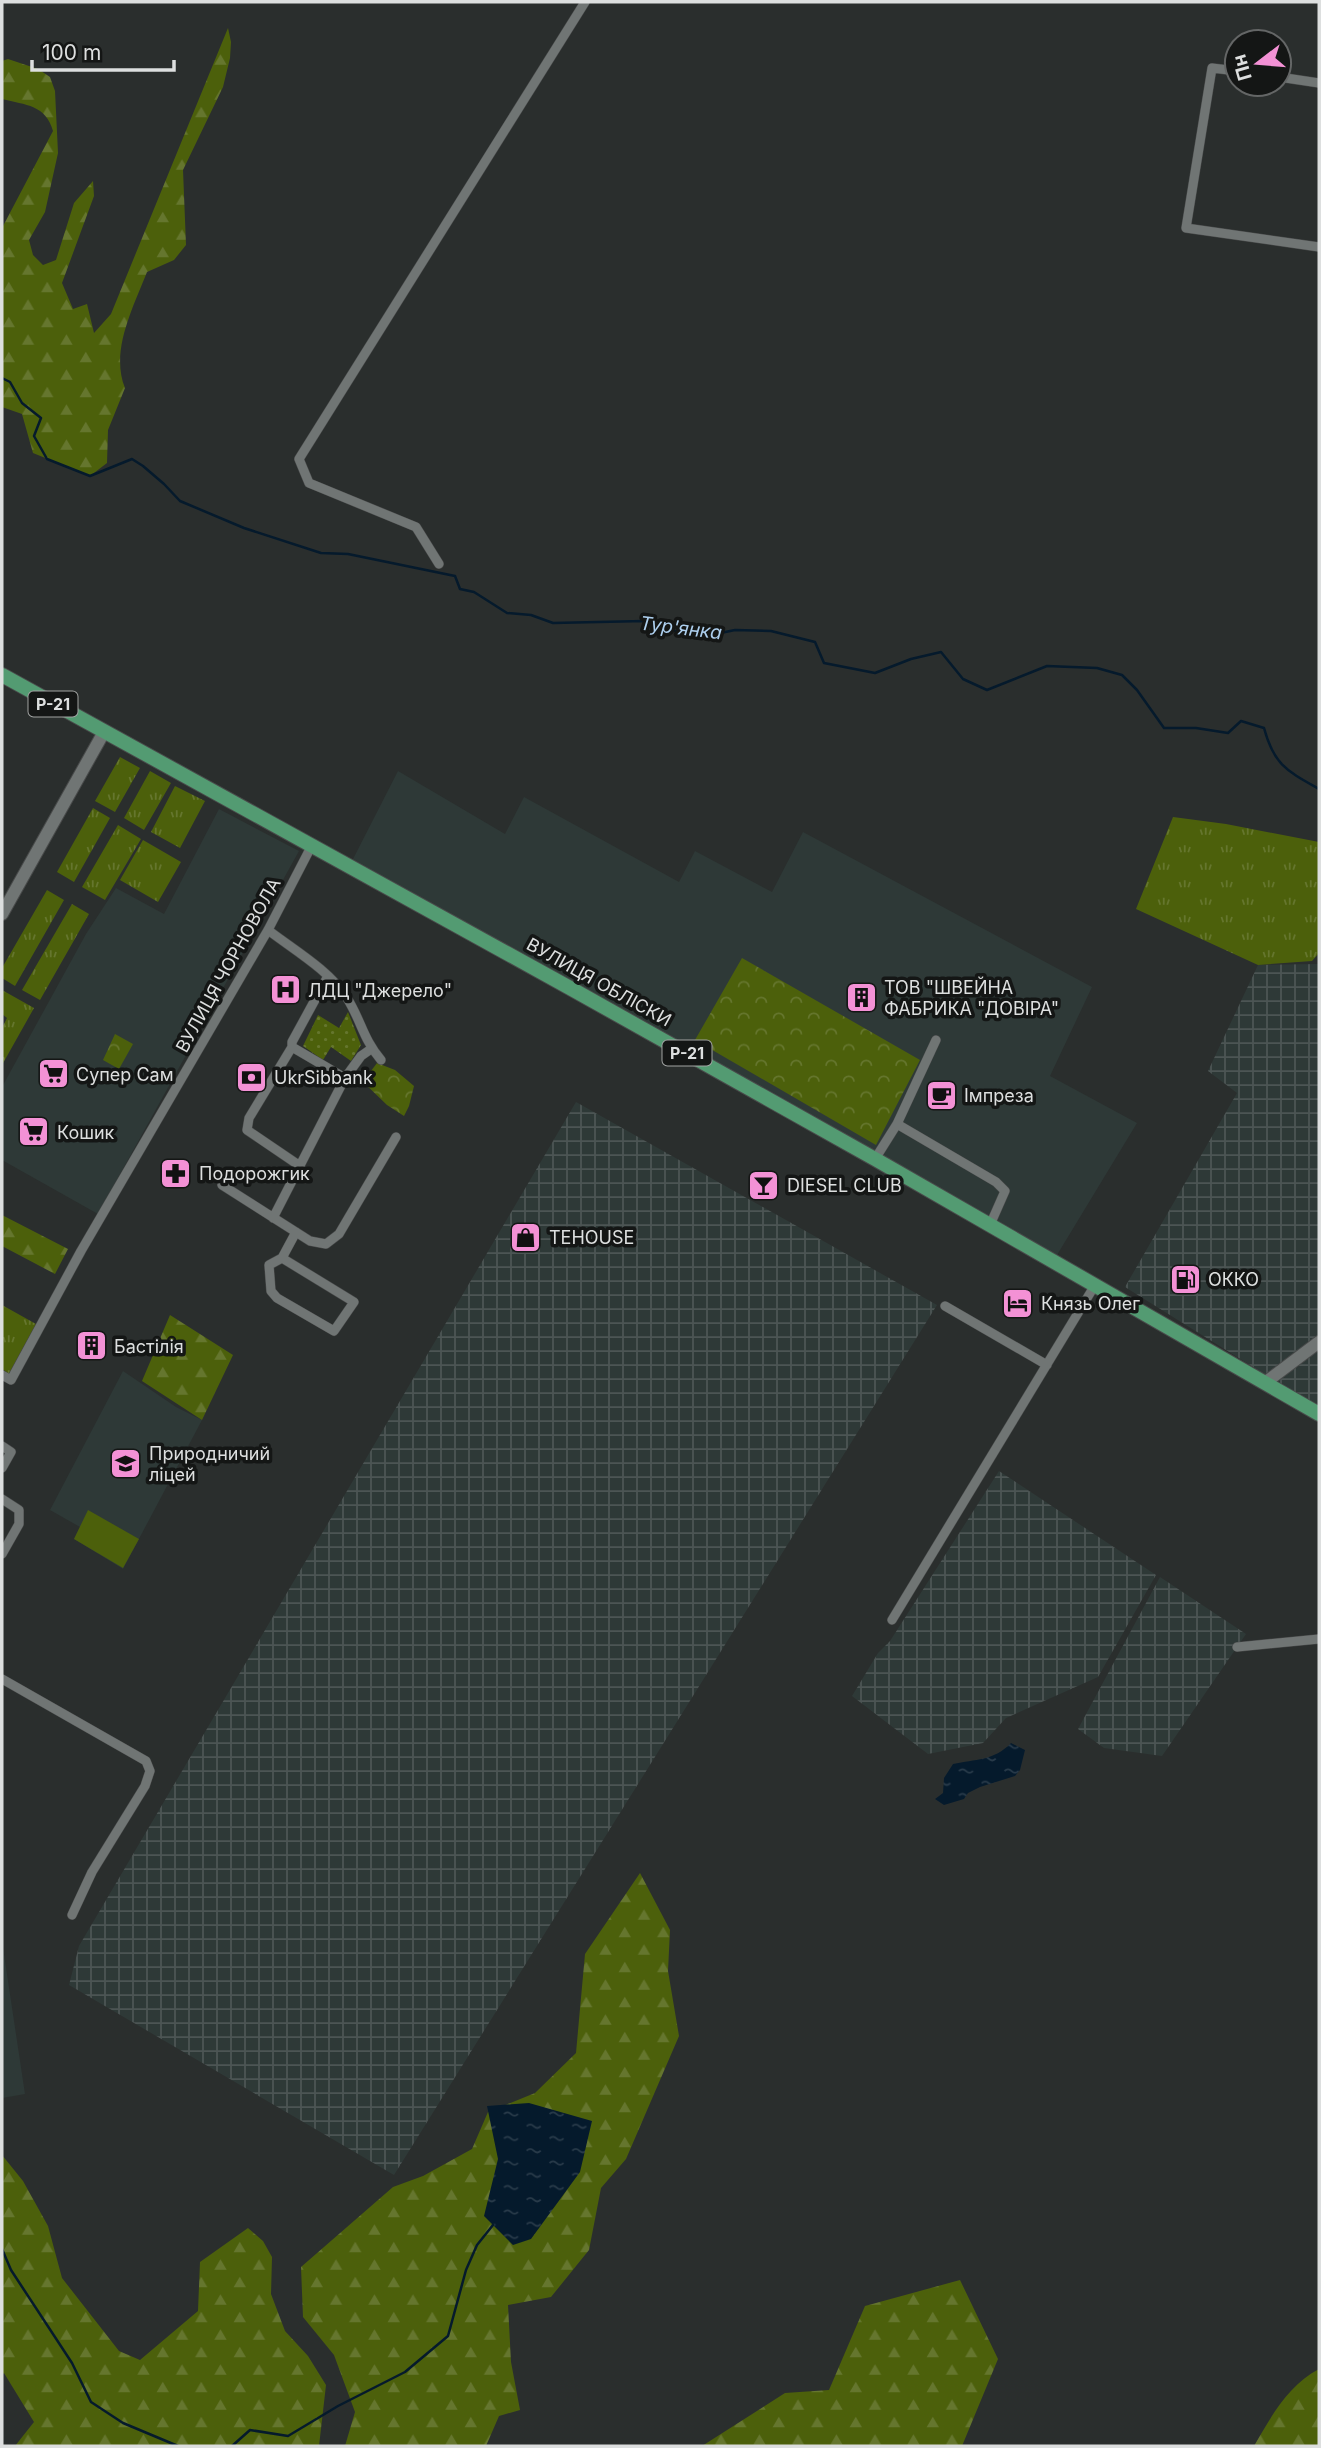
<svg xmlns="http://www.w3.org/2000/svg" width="1321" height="2448" font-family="Inter,sans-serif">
<defs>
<pattern id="industrial-grid" width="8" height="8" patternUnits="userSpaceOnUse" patternTransform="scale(1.75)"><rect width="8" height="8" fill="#2e3937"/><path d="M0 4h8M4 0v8" fill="none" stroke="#4c5554"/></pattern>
<pattern id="grass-tufts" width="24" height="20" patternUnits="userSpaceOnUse" patternTransform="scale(1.75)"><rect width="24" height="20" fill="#4c600b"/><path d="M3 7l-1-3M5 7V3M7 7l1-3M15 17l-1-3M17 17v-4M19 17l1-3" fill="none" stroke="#65762e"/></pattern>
<pattern id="forest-firs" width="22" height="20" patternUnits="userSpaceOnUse" patternTransform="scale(1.75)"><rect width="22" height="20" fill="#4c600b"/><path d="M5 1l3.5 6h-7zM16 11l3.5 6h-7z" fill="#65762e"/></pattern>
<pattern id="park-crowns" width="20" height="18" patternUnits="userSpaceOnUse" patternTransform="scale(1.75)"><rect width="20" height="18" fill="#4c600b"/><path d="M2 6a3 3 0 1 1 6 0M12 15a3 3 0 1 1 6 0" fill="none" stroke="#65762e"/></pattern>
<pattern id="garden-dots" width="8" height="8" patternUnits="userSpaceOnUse" patternTransform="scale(1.75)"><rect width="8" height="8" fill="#4c600b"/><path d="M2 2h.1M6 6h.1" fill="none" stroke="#65762e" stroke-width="1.8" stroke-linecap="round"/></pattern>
<pattern id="water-ripples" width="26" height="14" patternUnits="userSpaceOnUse" patternTransform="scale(1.75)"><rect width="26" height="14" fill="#051a2c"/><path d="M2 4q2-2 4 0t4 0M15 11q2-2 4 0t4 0" fill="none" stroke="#293b4a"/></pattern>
</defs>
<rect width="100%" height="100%" fill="#2a2e2d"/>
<!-- built -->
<path fill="#2e3937" d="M 398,771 L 505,834 L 524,797 L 679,882 L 695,851 L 772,892 L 803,832 L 1092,987 L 1050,1076 L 1137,1123 L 1057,1255 L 352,861 Z
M 219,809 L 299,851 L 98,1214 L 2,1160 L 2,1087 L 86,934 L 116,888 L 164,914 Z
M 123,1371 L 176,1407 L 202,1420 L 123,1569 L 74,1539 L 80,1527 L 50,1510 Z
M 2,1941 L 25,2094 L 2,2098 Z"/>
<!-- industrial -->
<path fill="url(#industrial-grid)" d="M 1319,964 L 1319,1408 L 1125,1287 L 1237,1093 L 1208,1071 L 1258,965 Z
M 576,1102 L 937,1305 L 394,2175 L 69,1985 L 79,1946 Z
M 999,1471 L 1156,1575 L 1098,1677 L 1006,1718 L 983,1743 L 928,1754 L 852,1696 L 878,1653 L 890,1641 Z
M 1160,1577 L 1246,1634 L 1162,1756 L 1104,1748 L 1078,1729 Z"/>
<!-- grass -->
<path fill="url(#grass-tufts)" d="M 120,757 L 140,768 L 115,812 L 95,801 Z
M 150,771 L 171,783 L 144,830 L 124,818 Z
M 175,786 L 205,801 L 180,848 L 151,832 Z
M 93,808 L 110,818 L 74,882 L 57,872 Z
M 1173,817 L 1226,824 L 1319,842 L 1319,953 L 1312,961 L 1258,965 L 1136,909 Z
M 118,825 L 141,839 L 105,900 L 82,887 Z
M 143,840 L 181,862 L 158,902 L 120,880 Z
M 47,890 L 64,900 L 15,986 L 2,978 L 2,968 Z
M 72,904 L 89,914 L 40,1000 L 22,990 Z
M 2,990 L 34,1008 L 2,1065 L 2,1028 L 7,1018 L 2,1014 Z
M 2,1305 L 36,1324 L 9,1374 L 2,1369 Z"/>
<!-- forest -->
<path fill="url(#forest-firs)" d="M 228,28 L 231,42 L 230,58 L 223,87 L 183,170 L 186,245 L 174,260 L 147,272 C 133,308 110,351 125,388 L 108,430 L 107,463 L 90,476 L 33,453 L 22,414 L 2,407 L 2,228 L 53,131 C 46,105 26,105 2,99 L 2,61 L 8,59 L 38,69 L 50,77 L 55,91 L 58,153 L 45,212 L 29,240 L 33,255 L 43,265 L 56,260 L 74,203 L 93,181 L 94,196 L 62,283 L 73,309 L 87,304 L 94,333 L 111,314 Z
M 2,1215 L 68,1249 L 55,1274 L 2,1246 Z
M 170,1315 L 233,1355 L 202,1420 L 142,1381 Z
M 640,1873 L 670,1930 L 668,1971 L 679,2036 L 626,2159 L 601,2188 L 589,2250 L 551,2297 L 508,2305 L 511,2362 L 520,2410 L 499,2416 L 486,2446 L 345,2446 L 355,2412 L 334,2355 L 303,2317 L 301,2267 L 393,2187 L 423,2176 L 472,2149 L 488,2112 L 535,2093 L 576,2053 L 585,1954 Z
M 2,2155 L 23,2181 L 48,2226 L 62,2278 L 119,2351 L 140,2360 L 198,2311 L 200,2262 L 248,2228 L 263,2241 L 272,2257 L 271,2294 L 285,2331 L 308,2356 L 326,2385 L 319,2446 L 15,2446 L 34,2422 L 4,2373 L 2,2375 Z
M 960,2280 L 998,2359 L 962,2446 L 702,2446 L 785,2393 L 829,2390 L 865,2306 Z
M 1319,2369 L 1319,2446 L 1254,2446 C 1271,2417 1288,2385 1319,2369 Z"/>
<!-- park -->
<path fill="url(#park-crowns)" d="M 742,958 L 920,1060 L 876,1145 L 695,1040 Z
M 115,1034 L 133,1044 L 119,1069 L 103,1060 Z
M 377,1063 L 395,1070 L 414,1086 L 409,1106 L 404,1116 L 387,1105 L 359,1078 L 364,1068 L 371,1071 Z"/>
<!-- garden -->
<path fill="url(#garden-dots)" d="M 348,1012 L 361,1045 L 351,1061 L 331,1047 L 323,1060 L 303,1046 L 318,1015 L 339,1028 Z"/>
<!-- pitch -->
<path fill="#4c600b" d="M 88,1510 L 139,1539 L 123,1568 L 74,1539 Z"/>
<!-- water -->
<path fill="url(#water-ripples)" d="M 1011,1743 L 1025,1750 L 1020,1770 L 1015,1776 L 980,1787 L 968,1793 L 964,1799 L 944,1805 L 935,1799 L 943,1793 L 944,1778 L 953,1764 C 975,1759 994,1761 1011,1743 Z
M 529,2103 L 592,2121 L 580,2172 L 531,2239 L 513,2245 L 484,2216 L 498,2159 L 487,2106 Z"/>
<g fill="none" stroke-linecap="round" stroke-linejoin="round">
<!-- stream -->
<path stroke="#051a2c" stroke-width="2.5" d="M 2,378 L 10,382 L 22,403 L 41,418 L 34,436 L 47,459 L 90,476 L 132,459 L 143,466 L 164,484 L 180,501 L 244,528 L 321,553 L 348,554 L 455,576 L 460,589 L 474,592 L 507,613 L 531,615 L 553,623 L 644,621 L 668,630 L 711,635 L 735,630 L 771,631 L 815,642 L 824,663 L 875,673 L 911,659 L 941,652 L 963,679 L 987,690 L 1047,666 L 1097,668 L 1122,675 L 1137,690 L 1164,728 L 1196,728 L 1228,733 L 1241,721 L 1264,728 C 1274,765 1287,771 1319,789
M 2,2249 L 11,2270 L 72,2363 L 91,2402 L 123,2423 L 178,2446
M 232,2446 L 250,2430 L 288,2436 L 338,2406 L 405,2372 L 448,2336 L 466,2270 L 477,2245 L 493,2225"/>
<defs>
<path id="street" d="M 1237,71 L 1212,68 L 1186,228 L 1319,247
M 1279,77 L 1319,83
M 439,564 L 416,527 L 309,483 L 299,459 L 585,2
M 268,930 C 294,950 329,970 347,998 C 361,1020 363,1039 381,1060
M 345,1078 L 361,1056 L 371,1049
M 897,1124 L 996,1182 L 1005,1191 L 990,1225
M 875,1159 L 897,1124 L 936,1040
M 300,1166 L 247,1130 L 249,1118 L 292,1047 L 292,1042 L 328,976
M 222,1185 L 310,1241 L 326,1244 L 339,1234 L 396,1137
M 273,1218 L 345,1078 L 292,1047
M 282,1258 L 269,1265 L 271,1291 L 277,1298 L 334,1331 L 354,1302 L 282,1258 L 296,1232
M 945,1306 L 1047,1365
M 2,1375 L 11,1380 L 81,1251 L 268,930 L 311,847
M 2,1446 L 11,1452 L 2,1468
M 2,1499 L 19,1510 L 19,1524 L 2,1554
M 892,1620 L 1095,1285
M 1237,1647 L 1319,1639
M 2,1679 L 146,1761 L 150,1771 L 145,1786 L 92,1872 L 72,1915"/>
<path id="secondary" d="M 2,914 L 104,732
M 1266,1382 L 1319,1342"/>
<path id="primary" d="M 2,675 L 570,988 L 875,1159 L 1319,1414"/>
</defs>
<!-- street casing -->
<use href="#street" stroke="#484a4a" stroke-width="10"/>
<!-- secondary casing -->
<use href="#secondary" stroke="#484a4a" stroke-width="14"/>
<!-- primary casing -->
<use href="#primary" stroke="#484a4a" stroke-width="16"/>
<!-- street -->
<use href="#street" stroke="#707574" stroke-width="9"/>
<!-- secondary -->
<use href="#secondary" stroke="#707574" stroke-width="12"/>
<!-- primary -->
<use href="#primary" stroke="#539b72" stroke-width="14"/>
</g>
<!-- icons -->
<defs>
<symbol id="hospital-square" viewBox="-11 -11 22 22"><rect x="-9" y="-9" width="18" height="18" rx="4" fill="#f391d5" stroke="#141615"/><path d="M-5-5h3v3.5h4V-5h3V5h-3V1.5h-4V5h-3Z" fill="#111"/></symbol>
<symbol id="building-square" viewBox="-11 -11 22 22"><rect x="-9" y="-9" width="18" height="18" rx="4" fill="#f391d5" stroke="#141615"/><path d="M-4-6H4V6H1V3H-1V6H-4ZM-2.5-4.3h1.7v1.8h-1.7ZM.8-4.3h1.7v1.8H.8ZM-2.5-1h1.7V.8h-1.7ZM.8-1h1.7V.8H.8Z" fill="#111"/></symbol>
<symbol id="supermarket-square" viewBox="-11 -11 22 22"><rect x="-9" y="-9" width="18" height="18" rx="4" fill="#f391d5" stroke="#141615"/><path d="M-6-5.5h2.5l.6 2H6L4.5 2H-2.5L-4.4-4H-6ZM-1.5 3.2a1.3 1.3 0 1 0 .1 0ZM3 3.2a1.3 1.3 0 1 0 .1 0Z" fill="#111"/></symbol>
<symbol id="bank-square" viewBox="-11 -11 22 22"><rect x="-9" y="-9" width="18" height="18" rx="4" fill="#f391d5" stroke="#141615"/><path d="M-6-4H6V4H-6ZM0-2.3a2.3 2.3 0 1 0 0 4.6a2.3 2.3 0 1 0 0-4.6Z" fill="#111"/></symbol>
<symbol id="cafe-square" viewBox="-11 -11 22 22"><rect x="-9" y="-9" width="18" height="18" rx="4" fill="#f391d5" stroke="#141615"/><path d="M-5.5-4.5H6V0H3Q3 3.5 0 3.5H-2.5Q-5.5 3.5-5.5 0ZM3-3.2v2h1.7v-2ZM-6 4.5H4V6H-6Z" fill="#111"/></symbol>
<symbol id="pharmacy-square" viewBox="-11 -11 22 22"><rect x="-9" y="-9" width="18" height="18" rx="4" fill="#f391d5" stroke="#141615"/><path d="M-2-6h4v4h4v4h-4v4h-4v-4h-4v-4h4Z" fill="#111"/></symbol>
<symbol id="bar-square" viewBox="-11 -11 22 22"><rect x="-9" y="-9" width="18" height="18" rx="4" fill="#f391d5" stroke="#141615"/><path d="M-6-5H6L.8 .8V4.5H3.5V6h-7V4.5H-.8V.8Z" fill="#111"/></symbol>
<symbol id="shop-square" viewBox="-11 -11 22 22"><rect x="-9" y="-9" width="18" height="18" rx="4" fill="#f391d5" stroke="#141615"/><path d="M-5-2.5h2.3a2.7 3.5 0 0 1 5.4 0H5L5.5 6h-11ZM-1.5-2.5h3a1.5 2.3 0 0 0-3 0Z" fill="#111"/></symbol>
<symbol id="fuel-square" viewBox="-11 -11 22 22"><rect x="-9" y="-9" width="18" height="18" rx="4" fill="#f391d5" stroke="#141615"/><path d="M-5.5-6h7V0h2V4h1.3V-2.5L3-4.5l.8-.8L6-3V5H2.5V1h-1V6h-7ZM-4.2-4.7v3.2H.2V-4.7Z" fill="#111"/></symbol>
<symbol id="hotel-square" viewBox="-11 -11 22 22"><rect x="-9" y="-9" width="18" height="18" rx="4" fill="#f391d5" stroke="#141615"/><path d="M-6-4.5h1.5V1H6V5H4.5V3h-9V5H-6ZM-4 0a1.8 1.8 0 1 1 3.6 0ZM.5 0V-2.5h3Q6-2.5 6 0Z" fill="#111"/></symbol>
<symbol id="school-square" viewBox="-11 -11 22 22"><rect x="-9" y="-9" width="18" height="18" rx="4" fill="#f391d5" stroke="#141615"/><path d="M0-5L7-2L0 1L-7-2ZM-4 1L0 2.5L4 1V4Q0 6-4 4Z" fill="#111"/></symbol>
</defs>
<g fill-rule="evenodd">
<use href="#hospital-square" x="268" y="972" width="35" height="35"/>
<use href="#building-square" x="844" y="980" width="35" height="35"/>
<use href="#supermarket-square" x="36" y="1056" width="35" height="35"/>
<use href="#bank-square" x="234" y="1060" width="35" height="35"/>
<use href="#cafe-square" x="924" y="1078" width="35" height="35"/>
<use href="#supermarket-square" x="16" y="1114" width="35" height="35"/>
<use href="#pharmacy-square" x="158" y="1156" width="35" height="35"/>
<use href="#bar-square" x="746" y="1168" width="35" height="35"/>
<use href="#shop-square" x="508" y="1220" width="35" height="35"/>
<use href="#fuel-square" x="1168" y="1262" width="35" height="35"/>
<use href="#hotel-square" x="1000" y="1286" width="35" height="35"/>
<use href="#building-square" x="74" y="1328" width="35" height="35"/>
<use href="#school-square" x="108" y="1446" width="35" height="35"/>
</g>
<g text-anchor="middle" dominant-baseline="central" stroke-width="7" stroke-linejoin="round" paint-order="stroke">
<!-- shield labels -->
<g fill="#141615" stroke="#a1a3a2" stroke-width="2">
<rect x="28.5" y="691.5" width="49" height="25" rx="5"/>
<rect x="662.5" y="1040.5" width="49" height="25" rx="5"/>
</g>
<g font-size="16" font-weight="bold" fill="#dddfdf">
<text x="53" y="704">Р-21</text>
<text x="687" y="1053">Р-21</text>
</g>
<!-- street labels -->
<g font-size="18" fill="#dddfdf" stroke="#141615">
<text transform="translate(228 965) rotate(-61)">ВУЛИЦЯ ЧОРНОВОЛА</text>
<text transform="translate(599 982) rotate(29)">ВУЛИЦЯ ОБЛІСКИ</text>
</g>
<!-- poi labels -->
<g font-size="18" fill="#dddfdf" stroke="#141615" text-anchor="start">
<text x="884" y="987">ТОВ "ШВЕЙНА<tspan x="884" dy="21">ФАБРИКА "ДОВІРА"</tspan></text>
<text x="308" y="990">ЛДЦ "Джерело"</text>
<text x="76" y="1074">Супер Сам</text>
<text x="274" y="1077">UkrSibbank</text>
<text x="964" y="1095">Імпреза</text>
<text x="57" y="1132">Кошик</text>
<text x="199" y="1173">Подорожгик</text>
<text x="787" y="1185">DIESEL CLUB</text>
<text x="549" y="1237">TEHOUSE</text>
<text x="1208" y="1279">ОККО</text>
<text x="1041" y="1303">Князь Олег</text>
<text x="114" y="1346">Бастілія</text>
<text x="149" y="1453">Природничий<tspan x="149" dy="21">ліцей</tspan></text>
</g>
<!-- water labels -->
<g font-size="19" font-style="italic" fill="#adcfee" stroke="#141615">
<text transform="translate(681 628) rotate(7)">Тур'янка</text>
</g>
</g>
<!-- border -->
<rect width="1321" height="2448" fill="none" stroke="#dddfdf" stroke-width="7"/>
<!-- north arrow -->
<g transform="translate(1258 63) rotate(254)"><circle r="33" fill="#141615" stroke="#646666" stroke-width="2"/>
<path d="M0-5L12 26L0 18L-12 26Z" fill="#f391d5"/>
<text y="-10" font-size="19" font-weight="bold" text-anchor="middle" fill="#dddfdf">Пн</text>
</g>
<!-- scale -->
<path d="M32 60v10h142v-10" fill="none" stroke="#dddfdf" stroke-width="3.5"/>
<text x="42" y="60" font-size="21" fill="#dddfdf" stroke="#141615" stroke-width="5" paint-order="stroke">100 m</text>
</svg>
